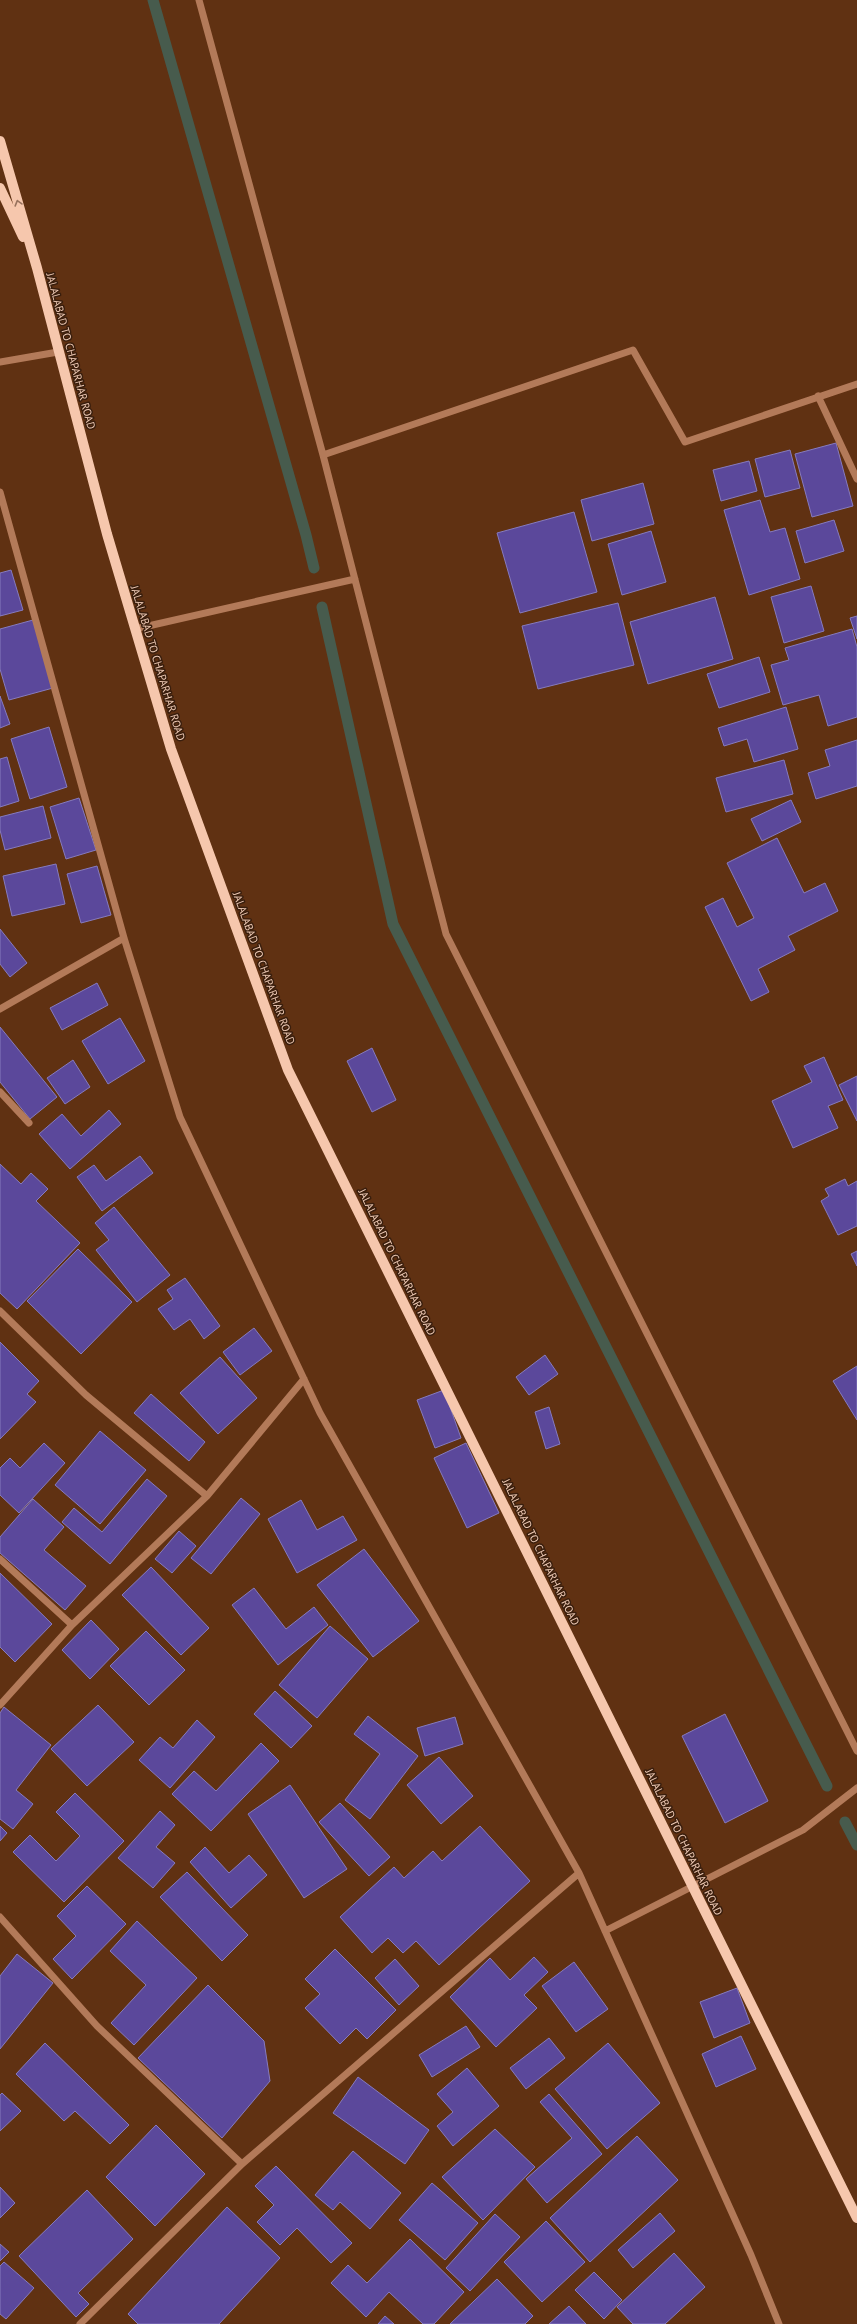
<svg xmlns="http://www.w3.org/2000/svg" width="857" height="2324" font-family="'PT Sans',sans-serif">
<rect width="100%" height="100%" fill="#603112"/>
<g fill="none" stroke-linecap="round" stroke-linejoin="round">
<!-- stream -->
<path stroke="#475b4d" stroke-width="11" d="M 153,0 L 306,535 L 314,568
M 322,607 L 393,924 L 827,1786
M 845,1822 L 857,1845"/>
</g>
<!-- building -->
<path fill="#5b489b" stroke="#867bbe" d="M 836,443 L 853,506 L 812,517 L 795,454 Z
M 790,450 L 800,488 L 765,497 L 755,459 Z
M 749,461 L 757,491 L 721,501 L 713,470 Z
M 643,483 L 654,524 L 592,541 L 581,500 Z
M 760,500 L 770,532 L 785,528 L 800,579 L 749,595 L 724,510 Z
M 574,512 L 597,592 L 520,613 L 497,533 Z
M 834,520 L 844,551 L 805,563 L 796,531 Z
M 651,531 L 666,582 L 622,595 L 608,544 Z
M 11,570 L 23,610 L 0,616 L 0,573 Z
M 811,586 L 824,631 L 784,643 L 771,597 Z
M 715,597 L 733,659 L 648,684 L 630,622 Z
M 618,603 L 634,665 L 538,689 L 522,626 Z
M 857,616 L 857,639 L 850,618 Z
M 33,620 L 53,688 L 9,700 L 0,669 L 0,629 Z
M 852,629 L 857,647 L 857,717 L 828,726 L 819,695 L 783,705 L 771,665 L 789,660 L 785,648 Z
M 759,657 L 770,692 L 719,708 L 707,674 Z
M 0,696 L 10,724 L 0,728 Z
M 786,707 L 798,749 L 754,762 L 747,739 L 724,746 L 718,728 Z
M 49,727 L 67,787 L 30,799 L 11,739 Z
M 857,740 L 857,786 L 816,799 L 808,773 L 830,766 L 825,750 Z
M 7,757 L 19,801 L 0,807 L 0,759 Z
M 784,760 L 793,794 L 726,812 L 716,778 Z
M 79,798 L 96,850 L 66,859 L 50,807 Z
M 791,800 L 801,822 L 762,841 L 751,819 Z
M 43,806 L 51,838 L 5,850 L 0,830 L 0,817 Z
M 777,838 L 804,893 L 825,883 L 838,911 L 788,936 L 795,950 L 758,969 L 769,992 L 751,1001 L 705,907 L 723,898 L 737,927 L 754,918 L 727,863 Z
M 56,864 L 65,904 L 12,916 L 3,876 Z
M 97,866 L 111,915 L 81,923 L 67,874 Z
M 0,929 L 27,963 L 10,977 L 0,964 Z
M 97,983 L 108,1005 L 62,1030 L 50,1008 Z
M 120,1018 L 145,1061 L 108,1084 L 82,1041 Z
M 0,1027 L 57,1097 L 30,1119 L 0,1082 Z
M 372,1048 L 396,1100 L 372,1112 L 347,1061 Z
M 824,1057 L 843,1100 L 828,1106 L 838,1128 L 793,1148 L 772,1101 L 812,1082 L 804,1066 Z
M 73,1060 L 90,1087 L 65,1104 L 47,1078 Z
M 857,1076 L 857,1121 L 839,1085 Z
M 109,1110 L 121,1124 L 70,1169 L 39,1134 L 62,1114 L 81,1136 Z
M 140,1156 L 153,1173 L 102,1211 L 77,1177 L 94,1165 L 106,1181 Z
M 0,1164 L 21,1184 L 31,1173 L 48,1189 L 36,1201 L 80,1243 L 17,1309 L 0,1293 Z
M 845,1179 L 848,1186 L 857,1181 L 857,1226 L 838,1235 L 821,1201 L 829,1196 L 825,1189 Z
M 114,1207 L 170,1275 L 137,1302 L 96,1250 L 109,1240 L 95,1223 Z
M 78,1249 L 132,1302 L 81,1354 L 27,1301 Z
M 857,1251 L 857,1266 L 851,1254 Z
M 185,1278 L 220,1326 L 204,1339 L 190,1319 L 174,1330 L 158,1309 L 173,1299 L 167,1290 Z
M 254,1328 L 272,1351 L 240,1375 L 223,1352 Z
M 0,1342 L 39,1381 L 27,1394 L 36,1402 L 0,1439 Z
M 545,1355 L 558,1374 L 529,1395 L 516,1377 Z
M 220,1357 L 257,1398 L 218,1434 L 180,1393 Z
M 857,1366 L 857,1420 L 833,1381 Z
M 444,1390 L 461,1438 L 435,1448 L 417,1400 Z
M 151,1394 L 205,1442 L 189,1461 L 134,1413 Z
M 549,1407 L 560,1444 L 546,1449 L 535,1412 Z
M 100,1431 L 146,1470 L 100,1524 L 55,1485 Z
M 44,1443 L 65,1463 L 19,1513 L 0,1495 L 0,1468 L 10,1458 L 20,1468 Z
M 466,1443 L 499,1513 L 467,1528 L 434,1458 Z
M 147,1479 L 167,1496 L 110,1564 L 62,1522 L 74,1508 L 102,1532 Z
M 241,1498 L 260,1514 L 211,1574 L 191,1558 Z
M 33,1499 L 64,1527 L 44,1550 L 86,1586 L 65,1610 L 0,1553 L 0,1537 Z
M 301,1500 L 317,1530 L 343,1516 L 357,1540 L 297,1573 L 268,1519 Z
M 179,1531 L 196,1546 L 172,1573 L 155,1559 Z
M 364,1549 L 419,1621 L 373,1657 L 317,1585 Z
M 151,1567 L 209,1628 L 181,1655 L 122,1595 Z
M 0,1573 L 52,1624 L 15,1662 L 0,1647 Z
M 254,1588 L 286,1629 L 314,1607 L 328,1625 L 278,1665 L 232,1605 Z
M 91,1620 L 119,1649 L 90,1679 L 62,1650 Z
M 330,1626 L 368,1659 L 317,1718 L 279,1685 Z
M 146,1631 L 185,1670 L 149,1705 L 110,1666 Z
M 275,1691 L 312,1726 L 291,1748 L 254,1714 Z
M 98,1705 L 134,1742 L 87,1786 L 51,1749 Z
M 4,1707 L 51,1745 L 16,1790 L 33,1804 L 13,1829 L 0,1819 L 0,1713 Z
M 725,1714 L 768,1801 L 725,1823 L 682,1736 Z
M 368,1716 L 418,1756 L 370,1819 L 345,1800 L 380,1754 L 354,1734 Z
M 455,1717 L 463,1744 L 425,1756 L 417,1728 Z
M 197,1720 L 215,1737 L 170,1788 L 139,1760 L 160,1737 L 173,1748 Z
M 261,1743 L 279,1761 L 211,1831 L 172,1794 L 194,1771 L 216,1791 Z
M 439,1757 L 473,1796 L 441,1824 L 407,1785 Z
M 290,1785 L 347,1869 L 304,1898 L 248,1814 Z
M 75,1793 L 124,1841 L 64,1902 L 13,1852 L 30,1835 L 56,1861 L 80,1836 L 56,1812 Z
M 340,1803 L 390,1857 L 369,1876 L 319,1822 Z
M 160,1811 L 175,1825 L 156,1847 L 175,1863 L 153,1888 L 118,1858 Z
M 0,1826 L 7,1833 L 0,1841 Z
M 480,1826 L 530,1881 L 439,1965 L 416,1941 L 403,1953 L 388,1938 L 372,1953 L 340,1917 L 394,1867 L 404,1878 L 433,1851 L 442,1861 Z
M 205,1847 L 229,1873 L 249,1855 L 267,1875 L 231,1908 L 190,1862 Z
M 187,1872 L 248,1935 L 222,1961 L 160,1897 Z
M 87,1886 L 126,1924 L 72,1979 L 53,1959 L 76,1936 L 57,1916 Z
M 137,1921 L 197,1978 L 134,2045 L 111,2023 L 146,1985 L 110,1951 Z
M 335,1949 L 396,2010 L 367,2039 L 356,2028 L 340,2044 L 305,2008 L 320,1994 L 305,1979 Z
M 17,1954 L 53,1983 L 0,2049 L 0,1976 Z
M 534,1957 L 548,1972 L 524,1995 L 537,2008 L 496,2047 L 450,1997 L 490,1958 L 510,1980 Z
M 395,1959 L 419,1986 L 399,2005 L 375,1978 Z
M 574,1962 L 608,2009 L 576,2032 L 542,1986 Z
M 208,1985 L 264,2041 L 270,2081 L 222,2138 L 138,2058 Z
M 737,1988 L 750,2023 L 714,2038 L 700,2002 Z
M 466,2026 L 480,2047 L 432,2077 L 419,2055 Z
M 741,2036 L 756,2069 L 716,2087 L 702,2054 Z
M 549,2038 L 565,2058 L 526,2089 L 510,2068 Z
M 45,2043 L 129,2125 L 110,2144 L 75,2111 L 64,2121 L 16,2074 Z
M 608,2043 L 660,2103 L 607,2149 L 555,2089 Z
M 467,2068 L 499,2106 L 453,2146 L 437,2126 L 453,2112 L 437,2094 Z
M 358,2077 L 429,2130 L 405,2164 L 333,2113 Z
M 2,2093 L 21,2111 L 0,2131 L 0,2095 Z
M 549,2094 L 602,2154 L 547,2203 L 526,2179 L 572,2138 L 540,2102 Z
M 156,2125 L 205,2174 L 155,2226 L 106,2177 Z
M 495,2129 L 535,2167 L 483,2220 L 442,2177 Z
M 637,2136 L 678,2180 L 590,2262 L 550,2218 Z
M 353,2151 L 401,2193 L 370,2229 L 340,2202 L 333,2210 L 315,2195 Z
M 276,2166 L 352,2243 L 331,2263 L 297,2228 L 280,2245 L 257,2222 L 274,2205 L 255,2186 Z
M 432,2183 L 478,2223 L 445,2260 L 399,2220 Z
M 0,2187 L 15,2203 L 0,2218 Z
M 87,2190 L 133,2239 L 78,2293 L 89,2304 L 76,2317 L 19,2256 Z
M 227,2207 L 280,2258 L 219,2324 L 138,2324 L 128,2314 Z
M 660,2213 L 675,2231 L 633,2268 L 618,2250 Z
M 495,2214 L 520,2237 L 470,2291 L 446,2268 Z
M 546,2221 L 585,2262 L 542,2302 L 504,2262 Z
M 410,2239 L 464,2292 L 434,2324 L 423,2324 L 389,2292 L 366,2317 L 331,2283 L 348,2265 L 367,2283 Z
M 0,2244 L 9,2252 L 0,2261 Z
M 674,2253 L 705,2287 L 665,2324 L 633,2324 L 617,2307 Z
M 4,2262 L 34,2288 L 6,2319 L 0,2314 L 0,2266 Z
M 594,2272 L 622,2300 L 604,2319 L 575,2290 Z
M 497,2279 L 533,2316 L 525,2324 L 450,2324 Z
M 569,2306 L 586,2324 L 549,2324 Z
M 385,2316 L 394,2324 L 378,2324 Z"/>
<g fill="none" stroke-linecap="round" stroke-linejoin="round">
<!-- minor -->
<path stroke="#b37a59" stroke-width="7" d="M 199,0 L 323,455 L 446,934 L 857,1751
M 0,362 L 58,352
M 818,396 L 857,479
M 323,455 L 633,350 L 685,442 L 857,384
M 0,492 L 124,938 L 180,1117 L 320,1413 L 579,1873 L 751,2255 L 779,2324
M 135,629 L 355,579
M 0,1009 L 124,938
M 0,1092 L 29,1123
M 0,1311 L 86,1395 L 207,1496
M 0,1559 L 72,1625
M 0,1705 L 72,1625 L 207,1496 L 304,1379
M 0,1917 L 97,2026 L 242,2164
M 605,1931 L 803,1830 L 857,1788
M 80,2324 L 242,2164 L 579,1873"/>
<!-- major -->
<path stroke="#f6c7ad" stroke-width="10" d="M 0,141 L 37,268 L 107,534 L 171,749 L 288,1070 L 857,2218
M 0,188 L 23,237"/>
</g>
<!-- one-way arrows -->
<defs><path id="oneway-chevron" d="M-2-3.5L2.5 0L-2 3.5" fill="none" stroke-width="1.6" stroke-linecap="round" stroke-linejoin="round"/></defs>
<use stroke="#98725d" href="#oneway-chevron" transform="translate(18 203) rotate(-106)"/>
<g text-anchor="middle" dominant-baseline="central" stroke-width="3" stroke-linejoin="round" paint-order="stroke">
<!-- street labels -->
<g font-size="11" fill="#eec9b4" stroke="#391e0d">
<text transform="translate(71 351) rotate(75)">JALALABAD TO CHAPARHAR ROAD</text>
<text transform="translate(158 663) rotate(73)">JALALABAD TO CHAPARHAR ROAD</text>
<text transform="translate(264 968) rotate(70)">JALALABAD TO CHAPARHAR ROAD</text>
<text transform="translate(397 1262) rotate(64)">JALALABAD TO CHAPARHAR ROAD</text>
<text transform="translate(541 1552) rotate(64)">JALALABAD TO CHAPARHAR ROAD</text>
<text transform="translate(684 1842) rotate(64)">JALALABAD TO CHAPARHAR ROAD</text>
</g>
</g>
</svg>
